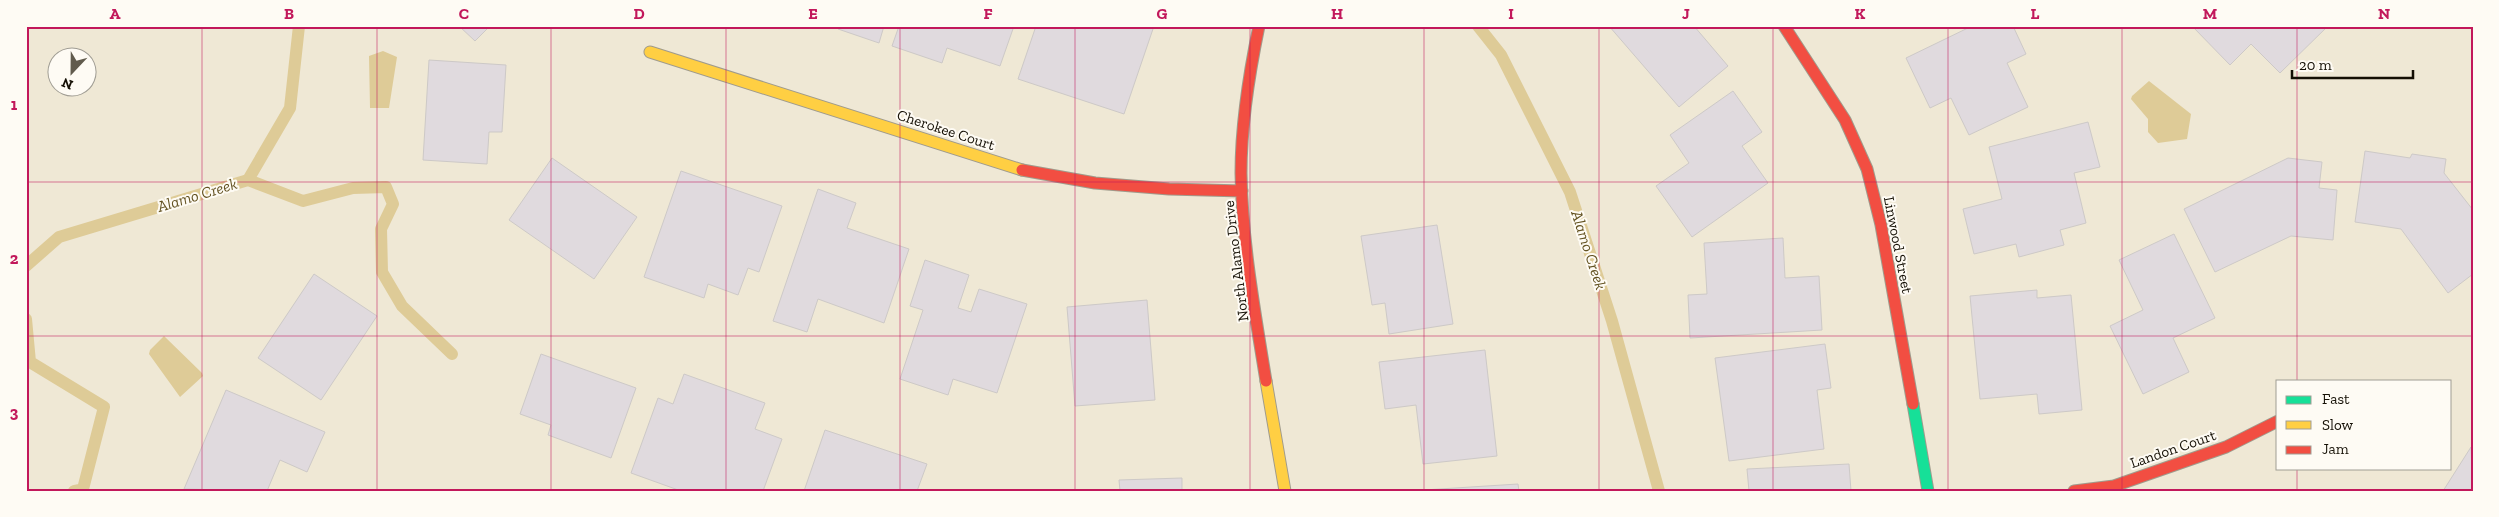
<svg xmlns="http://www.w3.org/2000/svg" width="2499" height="517" font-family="'Zilla Slab',serif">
<rect width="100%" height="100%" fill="#efe8d5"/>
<!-- water -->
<path fill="#decb97" d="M 383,51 L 397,57 L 389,108 L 370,108 L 369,56 Z
M 2149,81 L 2191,114 L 2187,139 L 2158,143 L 2148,132 L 2148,119 L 2131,99 L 2132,96 Z
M 164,336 L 202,373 L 203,376 L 180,397 L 149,354 L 150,350 Z"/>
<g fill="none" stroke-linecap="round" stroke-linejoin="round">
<!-- stream -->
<path stroke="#decb97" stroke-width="12" d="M 1478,26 L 1501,55 L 1570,192 L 1612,321 L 1659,491
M 248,180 L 303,201 L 353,188 L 386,187 L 393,204 L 381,229 L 382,272 L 402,306 L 452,354
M 26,266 L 59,237 L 248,180 L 290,108 L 299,26
M 26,319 L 30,362 L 104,407 L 83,489 L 74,491"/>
</g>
<!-- building -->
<path fill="#e0dade" stroke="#cdc9c7" d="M 459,26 L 490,26 L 475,41 Z
M 839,26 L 884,26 L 879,43 L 838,29 Z
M 899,26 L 1014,26 L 1000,66 L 947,48 L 942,63 L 892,46 Z
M 1036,26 L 1154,26 L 1124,114 L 1018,79 Z
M 1609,26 L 1694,26 L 1728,66 L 1679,107 Z
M 1972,26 L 2013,26 L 2026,54 L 2007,63 L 2028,107 L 1969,135 L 1951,98 L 1930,108 L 1906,58 Z
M 2192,26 L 2328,26 L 2280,73 L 2251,44 L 2230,65 Z
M 429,60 L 506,65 L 502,132 L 489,132 L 487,164 L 423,160 Z
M 1733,91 L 1762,132 L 1742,146 L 1768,183 L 1692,237 L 1656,186 L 1689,163 L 1670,135 Z
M 2088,122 L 2100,167 L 2074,173 L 2086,223 L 2060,230 L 2064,245 L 2019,257 L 2016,244 L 1974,254 L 1963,209 L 2002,199 L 1989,147 Z
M 2365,151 L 2410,158 L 2412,154 L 2446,159 L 2444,173 L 2473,210 L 2473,274 L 2448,293 L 2401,229 L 2355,222 Z
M 552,158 L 637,217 L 594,279 L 509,220 Z
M 2288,158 L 2322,162 L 2319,188 L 2337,190 L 2333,240 L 2291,236 L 2215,272 L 2184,209 Z
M 681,171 L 782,206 L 759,272 L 748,268 L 738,295 L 708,284 L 704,298 L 644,277 Z
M 818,189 L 856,203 L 847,228 L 909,249 L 884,323 L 818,299 L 807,332 L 773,321 Z
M 1437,225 L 1453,324 L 1389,334 L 1385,303 L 1372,305 L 1361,236 Z
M 2174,234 L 2215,318 L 2173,338 L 2189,372 L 2143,394 L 2110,326 L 2143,310 L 2119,260 Z
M 1783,238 L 1785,278 L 1819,276 L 1822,330 L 1690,338 L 1688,295 L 1707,294 L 1704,243 Z
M 925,260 L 969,275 L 958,308 L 971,312 L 979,289 L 1027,304 L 997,393 L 953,379 L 948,395 L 900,379 L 923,310 L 910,306 Z
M 314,274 L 377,316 L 321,400 L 258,358 Z
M 2037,290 L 2037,298 L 2071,295 L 2082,410 L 2039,414 L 2037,394 L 1980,399 L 1970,296 Z
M 1147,300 L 1155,400 L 1075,406 L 1067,307 Z
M 1825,344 L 1831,388 L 1817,390 L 1824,449 L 1729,461 L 1715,358 Z
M 1485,350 L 1497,456 L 1423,464 L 1416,405 L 1385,409 L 1379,362 Z
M 541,354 L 636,388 L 611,458 L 548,435 L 551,425 L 520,414 Z
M 684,374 L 765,403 L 755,429 L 782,439 L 763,491 L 681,491 L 631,473 L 658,398 L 673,404 Z
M 226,390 L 325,432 L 307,472 L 280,460 L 267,491 L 184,489 Z
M 825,430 L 927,464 L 917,491 L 804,491 Z
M 2471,447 L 2473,491 L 2443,491 Z
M 1849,464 L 1851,491 L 1749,491 L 1747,469 Z
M 1182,478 L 1182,491 L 1120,491 L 1119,480 Z
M 1518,484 L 1519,491 L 1408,491 Z"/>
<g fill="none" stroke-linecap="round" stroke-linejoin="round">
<defs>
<path id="fast" d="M 1913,404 L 1928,491"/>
<path id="slow" d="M 650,52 L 1022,170
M 1266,381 L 1285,491"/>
<path id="jam" d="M 1259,26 C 1249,74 1241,124 1241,173 C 1242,242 1255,313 1266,381
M 1784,26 L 1845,120 L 1867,169 L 1881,225 L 1913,404
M 1022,170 L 1095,183 L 1169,189 L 1242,191
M 2074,491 L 2114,486 L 2226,447 L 2278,421"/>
</defs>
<!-- fast casing -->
<use href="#fast" stroke="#a09b8c" stroke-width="13"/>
<!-- slow casing -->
<use href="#slow" stroke="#a09b8c" stroke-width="13"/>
<!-- jam casing -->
<use href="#jam" stroke="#a09b8c" stroke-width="13"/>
<!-- fast -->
<use href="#fast" stroke="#16e098" stroke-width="11"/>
<!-- slow -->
<use href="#slow" stroke="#ffcf43" stroke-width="11"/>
<!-- jam -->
<use href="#jam" stroke="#f24e42" stroke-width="11"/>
</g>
<!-- grid -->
<path fill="none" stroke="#c2185b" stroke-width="1" stroke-opacity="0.55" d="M 202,26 L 202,491M 377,26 L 377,491M 551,26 L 551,491M 726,26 L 726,491M 900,26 L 900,491M 1075,26 L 1075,491M 1250,26 L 1250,491M 1424,26 L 1424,491M 1599,26 L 1599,491M 1773,26 L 1773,491M 1948,26 L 1948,491M 2122,26 L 2122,491M 2297,26 L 2297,381M 26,182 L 2473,182M 26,336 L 2473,336M 2297,468 L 2297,491"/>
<g text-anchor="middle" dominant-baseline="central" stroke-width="4" stroke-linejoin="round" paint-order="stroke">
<!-- street labels -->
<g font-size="15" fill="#140f04" stroke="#fefbf4">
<text transform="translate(946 130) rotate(18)">Cherokee Court</text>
<text transform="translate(1898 245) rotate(79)">Linwood Street</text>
<text transform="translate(1236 261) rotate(-97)">North Alamo Drive</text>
<text transform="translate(2173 449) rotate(-19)">Landon Court</text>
</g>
<!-- water labels -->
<g font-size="16" font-style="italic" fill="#635221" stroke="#fefbf4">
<text transform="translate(197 195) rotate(-17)">Alamo Creek</text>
<text transform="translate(1589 250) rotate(72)">Alamo Creek</text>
</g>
</g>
<!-- border -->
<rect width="2499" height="517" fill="none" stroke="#fefbf4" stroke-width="55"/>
<!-- legend -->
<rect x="2276" y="380" width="175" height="90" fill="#fefbf4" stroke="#a09d94"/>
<rect x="2286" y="396" width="25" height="8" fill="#16e098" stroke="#a09d94"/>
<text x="2322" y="404" font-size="15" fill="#140f04">Fast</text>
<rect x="2286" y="421" width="25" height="8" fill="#ffcf43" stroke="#a09d94"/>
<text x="2322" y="430" font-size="15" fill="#140f04">Slow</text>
<rect x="2286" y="446" width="25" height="8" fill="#f24e42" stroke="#a09d94"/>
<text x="2322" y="454" font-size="15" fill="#140f04">Jam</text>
<!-- north arrow -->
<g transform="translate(72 72) rotate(202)"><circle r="24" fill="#fefbf4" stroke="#a09d94"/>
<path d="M0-4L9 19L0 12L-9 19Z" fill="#615b4d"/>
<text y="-8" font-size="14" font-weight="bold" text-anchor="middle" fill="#140f04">N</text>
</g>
<!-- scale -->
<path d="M2292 70v8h121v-8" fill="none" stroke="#140f04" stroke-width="2.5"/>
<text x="2299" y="70" font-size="15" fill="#140f04" stroke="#fefbf4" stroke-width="4" paint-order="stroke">20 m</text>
<rect x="28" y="28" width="2444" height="462" fill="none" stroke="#c2185b" stroke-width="2"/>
<g font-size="16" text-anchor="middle" font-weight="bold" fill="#c2185b">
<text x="115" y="19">A</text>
<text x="289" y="19">B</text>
<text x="464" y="19">C</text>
<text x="639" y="19">D</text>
<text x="813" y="19">E</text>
<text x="988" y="19">F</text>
<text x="1162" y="19">G</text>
<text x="1337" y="19">H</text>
<text x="1511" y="19">I</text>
<text x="1686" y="19">J</text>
<text x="1860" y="19">K</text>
<text x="2035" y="19">L</text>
<text x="2210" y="19">M</text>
<text x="2384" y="19">N</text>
<text x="14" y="110">1</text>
<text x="14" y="264">2</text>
<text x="14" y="418">3</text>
</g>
</svg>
